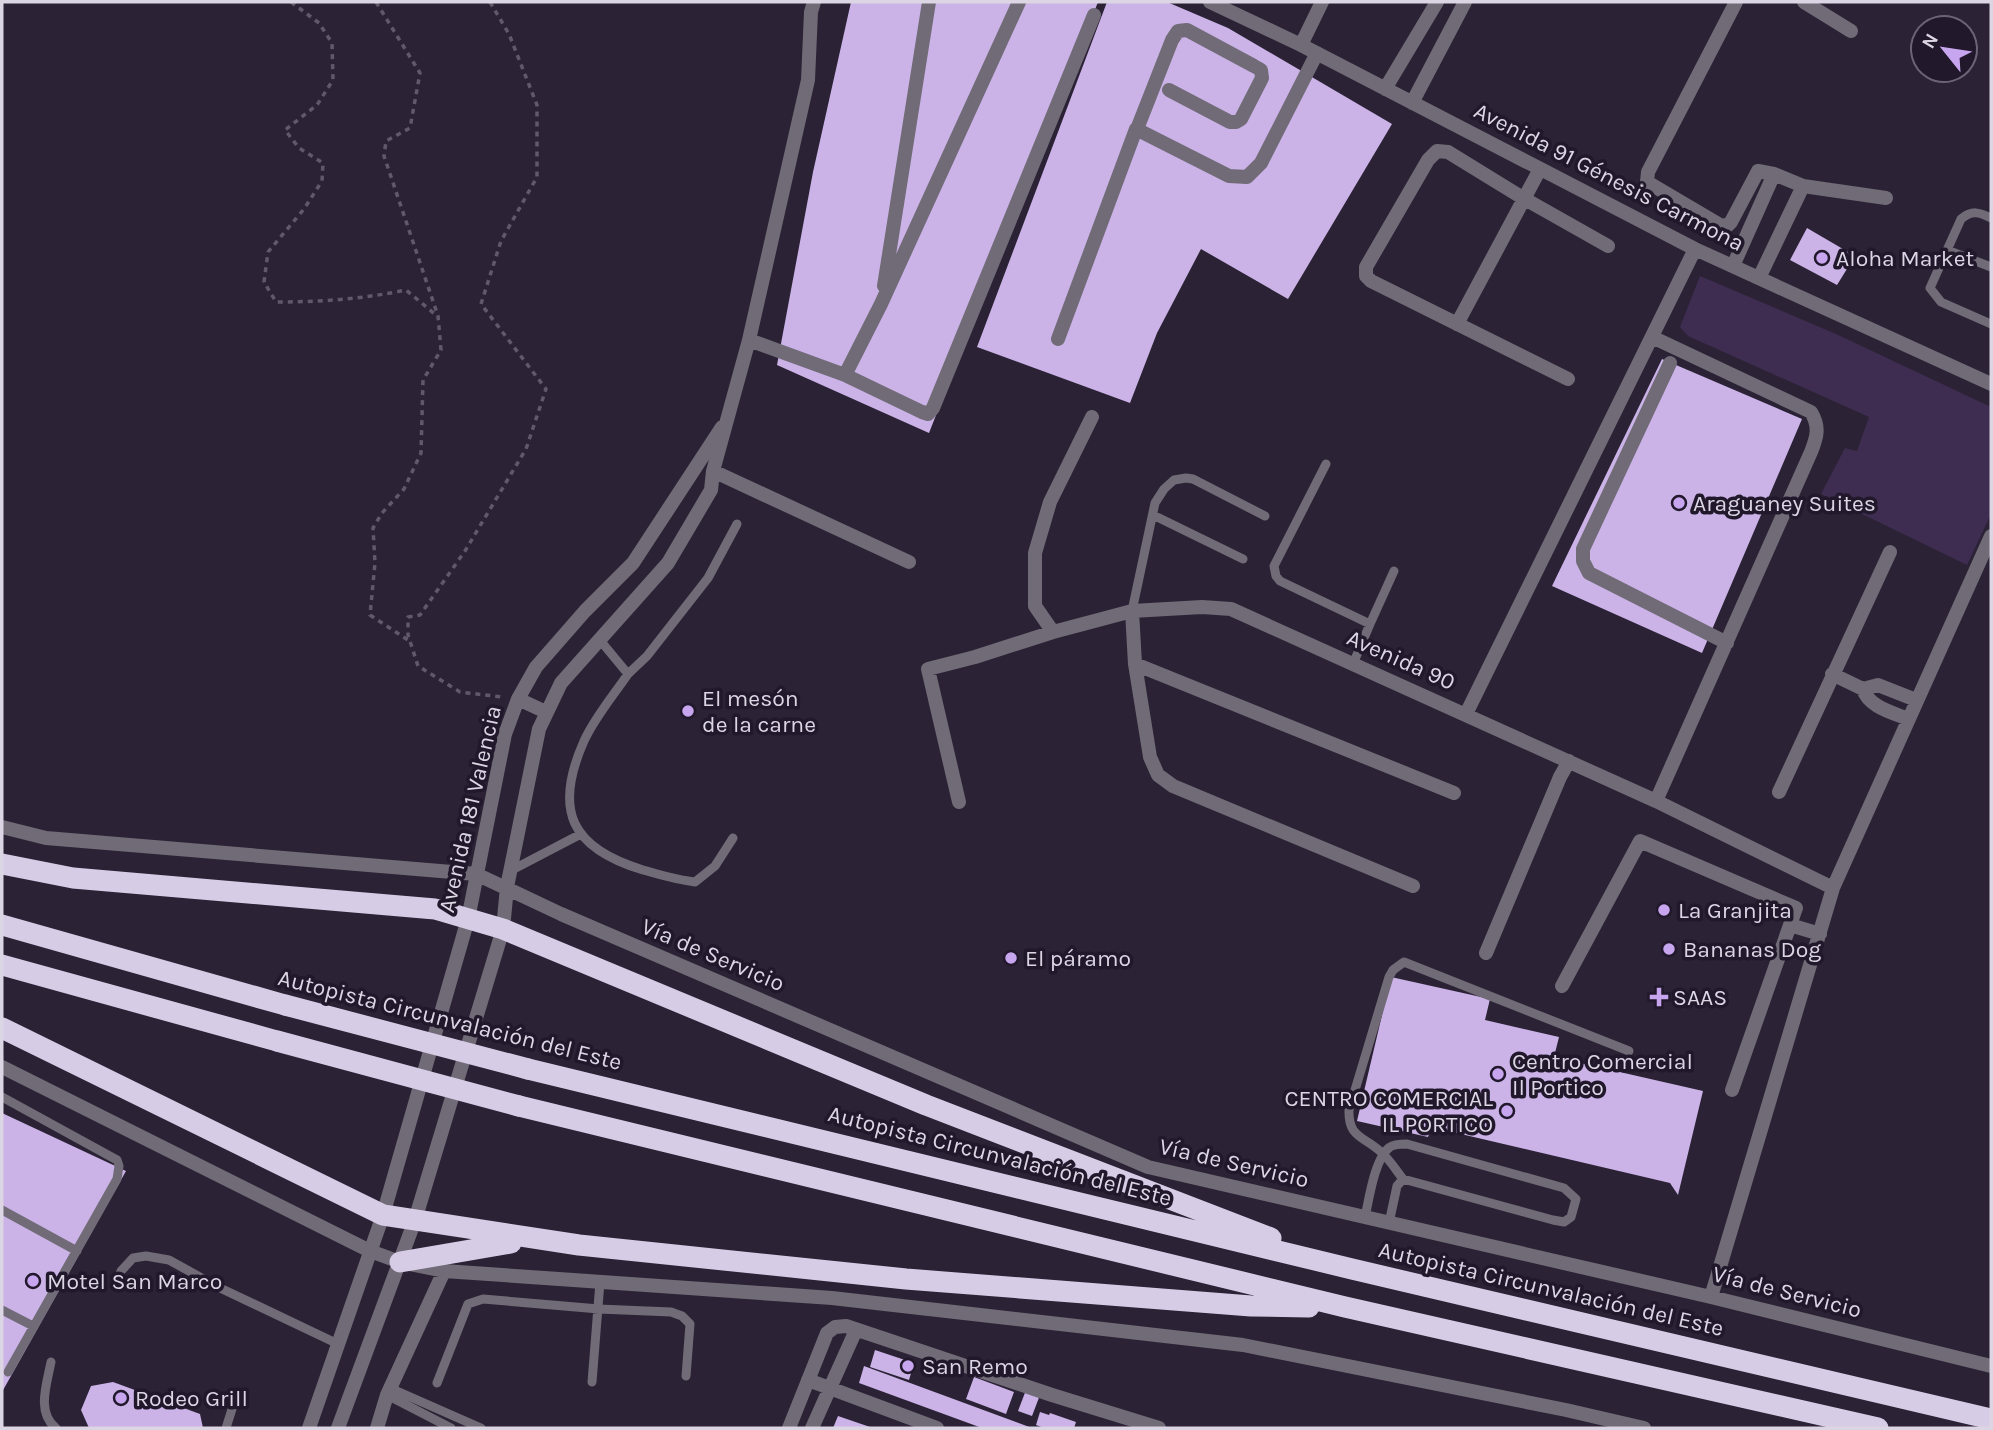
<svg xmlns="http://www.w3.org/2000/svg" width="1993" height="1430" font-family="Karla,sans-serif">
<rect width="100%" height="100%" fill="#2b2235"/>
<!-- green -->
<path fill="#3e2d51" d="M 1700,276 L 1836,334 L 1991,407 L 1991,514 L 1967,565 L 1821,494 L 1845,448 L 1857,451 L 1869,417 L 1688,336 L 1680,327 Z"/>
<!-- building -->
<path fill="#cbb3e8" d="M 851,2 L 1098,2 L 929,433 L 777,365 L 813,172 Z
M 1107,2 L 1167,2 L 1228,28 L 1392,124 L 1288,299 L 1201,249 L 1157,333 L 1130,403 L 977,347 Z
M 1807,228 L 1855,256 L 1837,285 L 1790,260 Z
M 1662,359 L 1802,419 L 1702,653 L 1552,586 Z
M 1391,977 L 1490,999 L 1485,1020 L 1559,1037 L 1554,1057 L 1703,1091 L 1678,1195 L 1670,1183 L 1431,1127 L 1428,1137 L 1357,1121 Z
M 2,1113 L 126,1171 L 2,1392 Z
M 875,1350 L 914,1363 L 909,1380 L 870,1367 Z
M 864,1366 L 1032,1428 L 982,1428 L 859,1383 Z
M 974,1377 L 1014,1392 L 1006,1414 L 966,1399 Z
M 113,1382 L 200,1414 L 203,1428 L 89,1428 L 81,1410 L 91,1386 Z
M 1026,1390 L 1040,1395 L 1032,1416 L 1018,1411 Z
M 1040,1412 L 1049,1415 L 1050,1413 L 1076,1422 L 1074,1428 L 1044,1428 L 1036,1425 Z
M 838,1416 L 873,1428 L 833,1428 Z"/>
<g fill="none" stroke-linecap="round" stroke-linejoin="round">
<!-- path -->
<path stroke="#61596b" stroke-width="3.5" stroke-dasharray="5 5" stroke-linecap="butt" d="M 291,2 L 319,23 L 332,43 L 333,80 L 317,105 L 285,130 L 299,148 L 323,163 L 322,181 L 304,209 L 268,252 L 264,282 L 276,302 C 320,302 363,299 406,290 L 436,315
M 376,2 L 420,73 L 410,128 L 386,141 L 384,156 L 438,316 L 441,350 L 423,380 L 421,453 L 404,489 L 382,513 L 373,528 L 375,563 L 370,615 L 408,640
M 490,2 L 509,34 L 537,105 L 537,177 L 501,241 L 481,304 L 546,389 L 526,449 L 465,551 L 420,615 L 408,617 L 408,635 L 418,666 L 460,692 L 502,697"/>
<!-- service -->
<path stroke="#706b76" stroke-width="9" d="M 1991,218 C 1979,212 1972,210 1961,219 L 1930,288 L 1941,302 L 1991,324
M 1947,250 L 1991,267
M 1326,464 L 1274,566 L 1276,576 L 1280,581 L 1370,624 L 1353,664
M 1153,515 L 1243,559
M 1132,611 L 1155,503 L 1164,489 L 1174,480 L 1186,478 L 1193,479 L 1265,516
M 1370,624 L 1394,571
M 599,639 L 628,674 C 613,696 595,717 584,741 C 553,811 571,848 643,870 C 661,875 677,880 695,882 L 715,866 L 733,838
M 628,674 L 647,656 L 708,578 L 737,524
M 510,871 L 579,835
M 2,1097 L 117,1160 L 119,1166 L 117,1179 L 8,1372
M 1403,1179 C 1396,1170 1390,1160 1381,1152 C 1364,1136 1348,1138 1349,1110 L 1389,977 L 1393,970 L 1404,962 L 1629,1051
M 2,1210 L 77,1251
M 1365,1217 C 1369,1199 1375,1157 1390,1147 C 1394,1144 1401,1144 1407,1144 L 1564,1188 L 1576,1199 L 1571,1217 L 1564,1222 L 1553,1220 L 1403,1179 L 1397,1186 L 1389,1223
M 117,1287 L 121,1271 L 133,1258 L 146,1256 L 169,1260 L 218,1287 L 338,1344
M 2,1310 L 33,1326
M 51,1362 C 47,1383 36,1413 56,1428
M 592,1382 L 600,1282
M 437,1383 L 468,1304 L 483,1299 L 599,1309 L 671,1312 L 682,1316 L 690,1324 L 686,1376
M 390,1388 L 481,1428
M 387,1395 L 451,1428
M 226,1428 L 233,1406"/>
<!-- minor -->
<path stroke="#706b76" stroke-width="14" d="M 1210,2 L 1301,45 L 1695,249 L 1991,384
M 1736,2 L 1648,172 L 1647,182 L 1720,225 L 1727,226 L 1731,222 L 1758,171 L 1774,174 L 1803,186 L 1886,198
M 1804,2 L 1851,31
M 1301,45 L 1322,2
M 1385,89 L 1437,2
M 1412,103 L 1465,2
M 1137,129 L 1172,40 L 1178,31 L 1187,30 L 1254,66 L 1261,70 L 1262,78 L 1241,119 L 1236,122 L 1230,122 L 1169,90
M 1733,266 L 1774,174
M 1759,278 L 1803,186
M 884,286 L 929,2
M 1457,324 L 1540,169
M 1652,337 L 1811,412 C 1820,427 1817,437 1811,452 L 1656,801
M 1058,339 L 1136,129 L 1229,176 L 1247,177 L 1261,163 L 1317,53
M 749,340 L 845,375 L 881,304 L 1019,2
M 1670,363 L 1583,549 L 1583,561 L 1589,573 L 1727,643
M 845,375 L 922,412 L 928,414 L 933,408 L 1094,15
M 1568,379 L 1371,281 L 1366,276 L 1366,267 L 1428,160 L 1437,151 L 1448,152 L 1523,198 L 1608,246
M 713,471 L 909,562
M 1132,611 L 1135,664 L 1150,757 L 1158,775 L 1173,786 L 1413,886
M 1053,632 L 1035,606 L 1035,553 L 1050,502 L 1092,417
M 1135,664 L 1454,793
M 1832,674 L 1863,689 L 1878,685 L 1916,700
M 1863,689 C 1869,707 1891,712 1908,719
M 518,699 L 546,712
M 1466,714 L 1695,249
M 1779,792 L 1890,552
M 959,802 L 928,669 L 975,657 L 1053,632 L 1132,611 L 1202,607 L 1231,609 L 1656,801 L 1833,888
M 2,827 L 46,838 L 476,874 L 561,914 L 1148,1167 L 1711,1297 L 1991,1366
M 468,919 L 505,734 L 518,699 L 536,667 L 585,611 L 633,563 L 722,427
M 1790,925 L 1820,934
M 503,929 L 507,887 L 539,729 L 561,683 L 668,563 L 711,490 L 713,471 L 749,340 L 808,80 L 811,12 L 814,2
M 1486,953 L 1560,777 L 1569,761
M 1562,986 L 1640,841 L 1796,908 L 1732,1090
M 2,1067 L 370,1251 L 400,1262 L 444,1271 L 832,1298 L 1243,1345 L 1566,1410 L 1644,1428
M 1711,1297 L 1833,888 L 1991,536
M 808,1380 L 937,1428
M 377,1428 L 387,1395 L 444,1271
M 789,1428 L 827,1333 L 835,1327 L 846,1326 L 1052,1395 L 1159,1428
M 812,1428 L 856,1330"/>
<!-- tertiary -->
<path stroke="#706b76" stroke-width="14" d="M 309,1428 L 383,1215 L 468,919
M 338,1428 L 415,1220 L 503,929"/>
<!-- motorway -->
<path stroke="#d7cce6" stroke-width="21" d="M 2,864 L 73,878 L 435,909 L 503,929 L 926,1105 L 1271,1238
M 2,925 L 285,1005
M 2,965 L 277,1041
M 2,1028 L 383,1215 L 579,1245 L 906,1279 L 1251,1306 L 1309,1307
M 528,1069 L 1352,1269 L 1991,1419
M 519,1106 L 1345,1307 L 1878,1428
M 400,1262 L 511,1243"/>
<!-- motorway-bridge -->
<path stroke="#d7cce6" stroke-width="21" d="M 285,1005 L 528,1069
M 277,1041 L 519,1106"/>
</g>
<!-- markers -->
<g fill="#c8a6ef" stroke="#21182b" stroke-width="2.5">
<circle cx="1822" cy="258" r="7"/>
<circle cx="1679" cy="503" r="7"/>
<circle cx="688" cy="711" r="7"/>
<circle cx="1664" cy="910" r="7"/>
<circle cx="1669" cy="949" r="7"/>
<circle cx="1011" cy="958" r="7"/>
<path d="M1655.5 986.5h7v7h7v7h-7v7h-7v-7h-7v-7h7z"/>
<circle cx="1498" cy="1074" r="7"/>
<circle cx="1507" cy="1111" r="7"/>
<circle cx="33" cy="1281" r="7"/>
<circle cx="908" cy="1366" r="7"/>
<circle cx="121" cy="1398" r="7"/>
</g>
<g text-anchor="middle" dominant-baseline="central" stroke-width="7" stroke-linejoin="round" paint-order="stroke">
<!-- street labels -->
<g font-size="23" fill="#dcd6e4" stroke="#21182b">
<text transform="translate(1609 177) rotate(27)">Avenida 91 Génesis Carmona</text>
<text transform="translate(1401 660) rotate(24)">Avenida 90</text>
<text transform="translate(470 809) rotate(-77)">Avenida 181 Valencia</text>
<text transform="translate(713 955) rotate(23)">Vía de Servicio</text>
<text transform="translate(450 1020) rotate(14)">Autopista Circunvalación del Este</text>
<text transform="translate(1000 1156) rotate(14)">Autopista Circunvalación del Este</text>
<text transform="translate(1234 1163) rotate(13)">Vía de Servicio</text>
<text transform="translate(1551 1289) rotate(13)">Autopista Circunvalación del Este</text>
<text transform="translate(1787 1292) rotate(14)">Vía de Servicio</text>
</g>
<!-- poi labels -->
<g font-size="23" fill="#dcd6e4" stroke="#21182b" text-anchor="start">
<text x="1836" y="258">Aloha Market</text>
<text x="1693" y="503">Araguaney Suites</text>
<text x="702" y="698">El mesón<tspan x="702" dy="26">de la carne</tspan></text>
<text x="1678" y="910">La Granjita</text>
<text x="1683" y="949">Bananas Dog</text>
<text x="1025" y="958">El páramo</text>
<text x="1673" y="997">SAAS</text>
<text x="1512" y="1061">Centro Comercial<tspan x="1512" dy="26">Il Portico</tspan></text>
<text x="1493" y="1098" text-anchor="end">CENTRO COMERCIAL<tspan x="1493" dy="26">IL PORTICO</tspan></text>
<text x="47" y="1281">Motel San Marco</text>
<text x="922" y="1366">San Remo</text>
<text x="135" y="1398">Rodeo Grill</text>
</g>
</g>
<!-- border -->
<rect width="1993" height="1430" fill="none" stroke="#dcd6e4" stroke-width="7"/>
<!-- north arrow -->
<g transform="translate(1944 49) rotate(300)"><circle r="33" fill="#21182b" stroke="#6c6475" stroke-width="2"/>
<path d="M0-5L12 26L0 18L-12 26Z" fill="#c8a6ef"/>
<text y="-10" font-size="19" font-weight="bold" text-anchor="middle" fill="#dcd6e4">N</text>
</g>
</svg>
